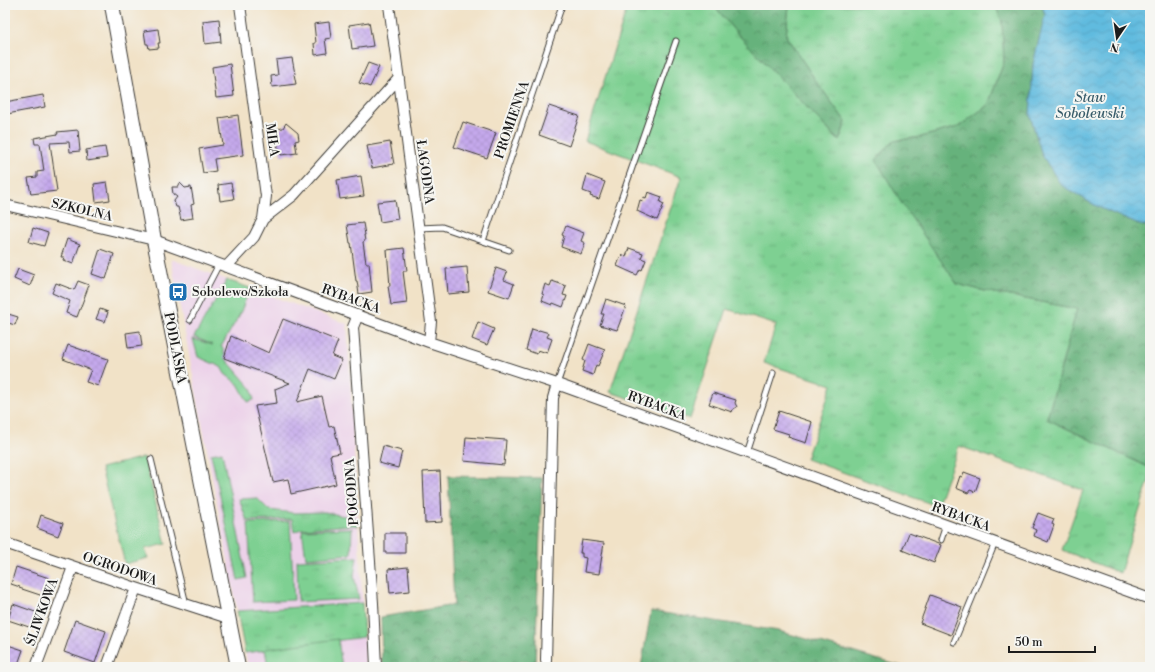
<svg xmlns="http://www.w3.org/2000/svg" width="1155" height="672" font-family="'Libre Bodoni',serif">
<defs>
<pattern id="grass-tufts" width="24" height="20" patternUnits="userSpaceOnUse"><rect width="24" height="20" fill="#7ed092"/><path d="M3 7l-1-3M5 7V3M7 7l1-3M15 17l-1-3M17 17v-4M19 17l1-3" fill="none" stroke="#6cb27d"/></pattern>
<pattern id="forest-crowns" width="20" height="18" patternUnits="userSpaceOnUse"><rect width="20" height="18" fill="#66b27c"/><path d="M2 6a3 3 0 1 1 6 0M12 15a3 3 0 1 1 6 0" fill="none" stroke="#539065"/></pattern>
<pattern id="water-waves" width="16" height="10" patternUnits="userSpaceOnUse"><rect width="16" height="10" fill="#61bbdf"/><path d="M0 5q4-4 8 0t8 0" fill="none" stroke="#54a0bf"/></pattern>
<pattern id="building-cross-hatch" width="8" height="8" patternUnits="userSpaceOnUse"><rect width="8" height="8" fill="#c5a9ec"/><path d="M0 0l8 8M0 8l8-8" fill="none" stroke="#a991ca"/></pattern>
</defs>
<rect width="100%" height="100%" fill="#f6f6f2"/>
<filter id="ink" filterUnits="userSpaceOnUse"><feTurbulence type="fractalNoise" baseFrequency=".025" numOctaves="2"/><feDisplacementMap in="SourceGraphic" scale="8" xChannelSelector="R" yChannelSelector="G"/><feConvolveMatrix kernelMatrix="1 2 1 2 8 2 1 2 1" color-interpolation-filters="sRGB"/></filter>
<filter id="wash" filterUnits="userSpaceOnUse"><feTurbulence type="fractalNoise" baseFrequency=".012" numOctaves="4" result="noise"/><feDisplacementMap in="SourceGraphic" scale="16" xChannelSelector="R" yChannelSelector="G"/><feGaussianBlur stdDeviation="0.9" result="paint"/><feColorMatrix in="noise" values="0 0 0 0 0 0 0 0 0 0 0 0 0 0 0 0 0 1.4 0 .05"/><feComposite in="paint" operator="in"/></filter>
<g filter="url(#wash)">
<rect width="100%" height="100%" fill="#f1e2c7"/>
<!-- built -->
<path fill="#ecd1e9" d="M 171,259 L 347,324 L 366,667 L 248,667 Z"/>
<!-- grass -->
<path fill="url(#grass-tufts)" stroke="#4d7657" d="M 628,5 L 714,5 L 733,29 L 839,141 L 846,122 L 816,81 L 786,36 L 789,5 L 995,5 L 1002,21 L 1004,62 L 988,105 L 958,127 L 921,137 L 893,141 L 957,284 L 985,291 L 1077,309 L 1047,419 L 1150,468 L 1150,477 L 1120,573 L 1062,550 L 1083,490 L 959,446 L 937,506 L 806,459 L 832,385 L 764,363 L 776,325 L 727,309 L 690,419 L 610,392 L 681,177 L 585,141 Z
M 257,498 L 269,510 L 295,513 L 325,512 L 358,519 L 358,526 L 353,525 L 301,529 L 294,532 L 292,519 L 247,521 L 239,499 Z
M 357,557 L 354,576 L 359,599 L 298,602 L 297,560 Z
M 362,603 L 364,637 L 245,653 L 237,611 Z"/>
<!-- forest -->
<path fill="url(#forest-crowns)" stroke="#41674c" d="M 714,5 L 789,5 L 786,36 L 816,81 L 846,122 L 839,141 L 733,29 Z
M 995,5 L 1042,5 L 1045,15 L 1033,64 L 1030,115 L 1042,155 L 1062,185 L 1096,206 L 1139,225 L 1150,227 L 1150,468 L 1047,419 L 1077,309 L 985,291 L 957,284 L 902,204 L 876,160 L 893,141 L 921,137 L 958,127 L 988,105 L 1004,62 L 1002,21 Z
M 448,476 L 542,478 L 535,666 L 457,665 L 457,667 L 382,667 L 381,617 L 454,605 Z
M 651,611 L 779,631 L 904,667 L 641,667 Z"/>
<!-- park -->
<path fill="#7ed092" stroke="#4d7657" d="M 227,280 L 250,288 L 240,314 L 221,347 L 223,348 L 225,358 L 251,388 L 254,400 L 248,402 L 238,384 L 225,374 L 221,367 L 198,357 L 193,339 L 213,345 L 194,337 Z
M 222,452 L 247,578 L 238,580 L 211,454 Z
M 144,457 L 166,544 L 145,549 L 148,558 L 125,564 L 101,468 Z
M 290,521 L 294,600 L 253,602 L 248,523 Z
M 352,528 L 351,554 L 306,558 L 302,530 Z
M 338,639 L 342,667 L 268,667 L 265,649 Z"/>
<!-- water -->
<path fill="url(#water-waves)" stroke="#3e6c7e" d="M 1042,5 L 1150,5 L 1150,227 L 1139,225 L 1096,206 L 1061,185 L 1042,155 L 1030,115 L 1033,64 L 1045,15 Z"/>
<g id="blocks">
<!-- building -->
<path fill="url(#building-cross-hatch)" d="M 219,19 L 221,42 L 205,44 L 203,21 Z
M 329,22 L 331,38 L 325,39 L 327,53 L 315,55 L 314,43 L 316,43 L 314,24 Z
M 369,22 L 373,46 L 352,49 L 349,25 Z
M 158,29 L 160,43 L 158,43 L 159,48 L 149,49 L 148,44 L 146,44 L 144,31 Z
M 292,58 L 295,74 L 294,74 L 296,84 L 272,87 L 271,76 L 278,75 L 276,60 Z
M 368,63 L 379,67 L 370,87 L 359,83 Z
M 230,64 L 234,96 L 216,98 L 212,67 Z
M 43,95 L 45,107 L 7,114 L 5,102 Z
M 549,106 L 579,116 L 569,146 L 539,135 Z
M 238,115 L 243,155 L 214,159 L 216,171 L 203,173 L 199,149 L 223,145 L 219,118 Z
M 463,122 L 496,133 L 487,158 L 454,147 Z
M 286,123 L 298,133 L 299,140 L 295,141 L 297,153 L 281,155 L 280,149 L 278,149 L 276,129 L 283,128 Z
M 78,130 L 80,151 L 70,152 L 69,142 L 50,143 L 57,191 L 31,194 L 28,178 L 37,177 L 37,172 L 44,171 L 40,144 L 35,144 L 34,138 L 58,134 L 57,132 Z
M 390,142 L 394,164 L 372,168 L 367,146 Z
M 105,147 L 107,158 L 87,161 L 86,150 Z
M 587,175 L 605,182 L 599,199 L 590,196 L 591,194 L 583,191 Z
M 361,176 L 364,196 L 340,199 L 337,180 Z
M 107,182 L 110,200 L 96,202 L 94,184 Z
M 180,183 L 185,188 L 191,187 L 194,204 L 191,205 L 193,218 L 181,220 L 178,207 L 176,207 L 174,201 L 177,197 L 173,194 L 172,187 L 178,187 Z
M 231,183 L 234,199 L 220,201 L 218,185 Z
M 648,192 L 662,197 L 660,202 L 664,204 L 657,220 L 637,211 L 640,200 L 643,201 L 644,197 L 646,198 Z
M 395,200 L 398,219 L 380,222 L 377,202 Z
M 363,223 L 365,235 L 364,235 L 365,241 L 363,242 L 366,263 L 369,263 L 372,292 L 359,294 L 357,281 L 356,281 L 351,243 L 350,243 L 347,225 Z
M 566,226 L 584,233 L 581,241 L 585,243 L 581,254 L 561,247 L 564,236 L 562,235 Z
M 33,228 L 48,233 L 44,246 L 29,242 Z
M 67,239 L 80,244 L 73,264 L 63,260 L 64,257 L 61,257 Z
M 404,248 L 407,271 L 403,271 L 407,303 L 391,305 L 388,286 L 390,286 L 387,250 Z
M 629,248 L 643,253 L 641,258 L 646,260 L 642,270 L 640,269 L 637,275 L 617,266 L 621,255 L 626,257 Z
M 100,249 L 114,254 L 106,279 L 92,274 Z
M 467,267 L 469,292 L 448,294 L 446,269 Z
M 496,268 L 507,272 L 504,280 L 514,284 L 509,298 L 488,291 Z
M 18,269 L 34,275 L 30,286 L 14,279 Z
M 78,281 L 89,285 L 77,317 L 66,313 L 70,301 L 52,293 L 56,283 L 74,290 Z
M 552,281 L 566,286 L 563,295 L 567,296 L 563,307 L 553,303 L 552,305 L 542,301 L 544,295 L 542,294 L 545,284 L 550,286 Z
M 606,299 L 626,306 L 617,330 L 600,325 L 604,314 L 601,314 Z
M 100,309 L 108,312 L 105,322 L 96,319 Z
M 5,313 L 18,317 L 15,325 L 5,322 Z
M 283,319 L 338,341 L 332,356 L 342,360 L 334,379 L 310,369 L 297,402 L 322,396 L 329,427 L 334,426 L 340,453 L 330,455 L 336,484 L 291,494 L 288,479 L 273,482 L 255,406 L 277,403 L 275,389 L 290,383 L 224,358 L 231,336 L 269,353 Z
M 478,322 L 494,329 L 487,345 L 472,339 Z
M 532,329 L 538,331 L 539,330 L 549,333 L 547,337 L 552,339 L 547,353 L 538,350 L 537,354 L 526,350 Z
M 140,331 L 142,346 L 128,348 L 126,333 Z
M 589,344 L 605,350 L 598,366 L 596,365 L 593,375 L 582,371 L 585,361 L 583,360 Z
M 68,345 L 108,359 L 98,386 L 86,382 L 91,370 L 63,359 Z
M 713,393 L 736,400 L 735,403 L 737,407 L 733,409 L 732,412 L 709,404 Z
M 779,411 L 812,422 L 806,443 L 788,437 L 789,434 L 773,429 Z
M 466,437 L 506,440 L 504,465 L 464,461 Z
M 383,446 L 402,451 L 398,468 L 379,463 Z
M 440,471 L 442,522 L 425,523 L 423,472 Z
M 964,472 L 980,478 L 975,492 L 970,490 L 968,493 L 956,488 L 960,476 L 962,477 Z
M 1038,513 L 1054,519 L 1052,524 L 1054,525 L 1048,542 L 1034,536 L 1036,530 L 1032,528 Z
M 41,515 L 63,523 L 58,536 L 37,528 Z
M 385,533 L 405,533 L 405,553 L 385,553 Z
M 909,533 L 941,545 L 934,563 L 902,550 Z
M 582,540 L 604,543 L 599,574 L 584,572 L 586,558 L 582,557 L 582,553 L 580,553 Z
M 16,567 L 49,578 L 43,596 L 19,588 L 20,587 L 11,584 Z
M 408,567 L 410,591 L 390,593 L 388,569 Z
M 930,595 L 962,607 L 951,635 L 920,623 Z
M 13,604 L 38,613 L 32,628 L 8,620 Z
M 75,620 L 106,631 L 95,663 L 64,652 Z
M 5,644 L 23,650 L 17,667 L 5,667 Z"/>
</g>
</g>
<g filter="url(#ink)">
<use href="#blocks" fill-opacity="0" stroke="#3c3a36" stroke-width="1"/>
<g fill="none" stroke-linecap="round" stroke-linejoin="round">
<defs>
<path id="lane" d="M 419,228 L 442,227 L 509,250
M 483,241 L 562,5
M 190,320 L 219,264
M 557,384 L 676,41
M 747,453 L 773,373
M 151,459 L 186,604
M 941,540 L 946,525
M 954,642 L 995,543"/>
<path id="street" d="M 389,5 L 431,322 L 429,342
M 5,205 L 154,240 L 429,342 L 557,384 L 1150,599
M 263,219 L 294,195 L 399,78
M 226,267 L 254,237 L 263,219 L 266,196 L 240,5
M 358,315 L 353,327 L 373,603 L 376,667
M 5,543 L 136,588 L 228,618
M 546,660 L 553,398 L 557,384
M 36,667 L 73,567
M 107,667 L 136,588"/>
<path id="secondary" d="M 112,5 L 154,240 L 238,667"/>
</defs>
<!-- lane casing -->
<use href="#lane" stroke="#3c3a36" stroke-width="7"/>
<!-- street casing -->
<use href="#street" stroke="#3c3a36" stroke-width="12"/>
<!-- secondary casing -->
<use href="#secondary" stroke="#3c3a36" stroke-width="16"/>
<!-- lane -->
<use href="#lane" stroke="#fff" stroke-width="5"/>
<!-- street -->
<use href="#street" stroke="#fff" stroke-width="10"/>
<!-- secondary -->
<use href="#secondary" stroke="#fff" stroke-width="14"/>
</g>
</g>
<!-- icons -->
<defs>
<symbol id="bus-square" viewBox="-11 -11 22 22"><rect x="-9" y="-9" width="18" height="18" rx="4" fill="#1f6fb2" stroke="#f6f6f2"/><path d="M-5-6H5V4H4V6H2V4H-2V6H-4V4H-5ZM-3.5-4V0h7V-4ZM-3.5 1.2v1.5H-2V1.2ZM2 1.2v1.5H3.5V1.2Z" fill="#fff"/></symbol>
</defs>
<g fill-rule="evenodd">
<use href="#bus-square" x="167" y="281" width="22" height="22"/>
</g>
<g text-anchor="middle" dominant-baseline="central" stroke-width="4" stroke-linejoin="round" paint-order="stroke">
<!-- street labels -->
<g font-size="13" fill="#1c1c1c" stroke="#f6f6f2">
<text transform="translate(512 120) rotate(-71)">PROMIENNA</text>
<text transform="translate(272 140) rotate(82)">MIŁA</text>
<text transform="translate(425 172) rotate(82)">ŁAGODNA</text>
<text transform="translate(82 210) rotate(13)">SZKOLNA</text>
<text transform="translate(351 299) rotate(20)">RYBACKA</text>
<text transform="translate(175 348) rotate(79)">PODLASKA</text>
<text transform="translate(657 406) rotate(20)">RYBACKA</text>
<text transform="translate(352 492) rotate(-94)">POGODNA</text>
<text transform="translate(961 517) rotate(20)">RYBACKA</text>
<text transform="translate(120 569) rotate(19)">OGRODOWA</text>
<text transform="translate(42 612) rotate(-70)">ŚLIWKOWA</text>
</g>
<!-- poi labels -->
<g font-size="13" fill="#1c1c1c" stroke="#f6f6f2" text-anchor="start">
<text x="192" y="292">Sobolewo/Szkoła</text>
</g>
<!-- water labels -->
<g font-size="14" font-style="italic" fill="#385c6a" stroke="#f6f6f2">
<text x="1090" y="98">Staw<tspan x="1090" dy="16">Sobolewski</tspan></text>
</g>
</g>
<!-- margin -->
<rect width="1155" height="672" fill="none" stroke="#f6f6f2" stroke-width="20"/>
<!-- north arrow -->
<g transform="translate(1117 38) rotate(193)" stroke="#f6f6f2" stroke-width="3" paint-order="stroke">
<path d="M0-3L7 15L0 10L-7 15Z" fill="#1c1c1c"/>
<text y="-6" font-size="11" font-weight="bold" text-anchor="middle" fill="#1c1c1c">N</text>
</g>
<!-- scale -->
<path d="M1009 646v6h86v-6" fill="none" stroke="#1c1c1c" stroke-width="2"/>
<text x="1015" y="646" font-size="12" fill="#1c1c1c" stroke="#f6f6f2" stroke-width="3" paint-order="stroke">50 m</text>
</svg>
